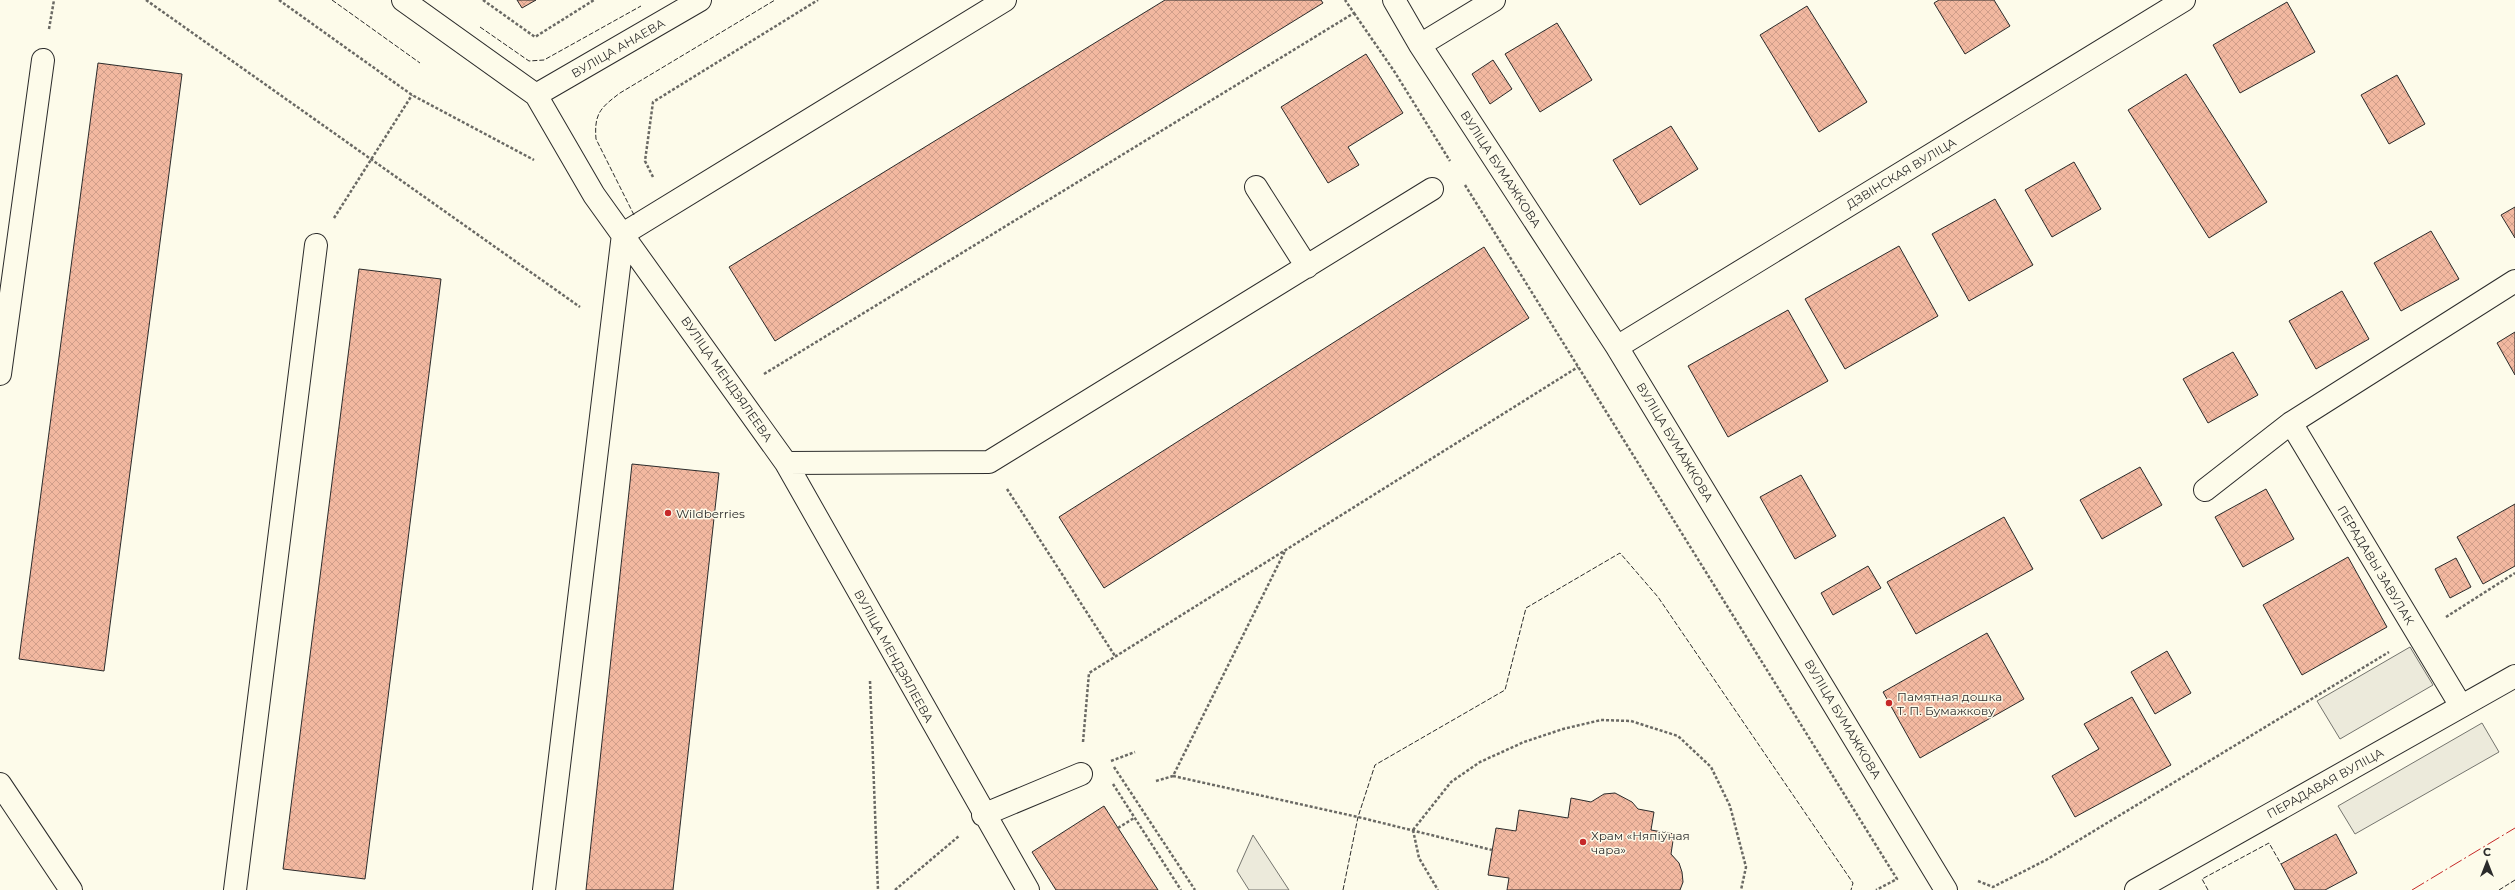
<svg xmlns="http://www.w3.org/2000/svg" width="2515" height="890" font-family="Montserrat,sans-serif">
<defs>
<pattern id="building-cross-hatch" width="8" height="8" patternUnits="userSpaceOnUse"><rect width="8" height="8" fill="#f2b8a0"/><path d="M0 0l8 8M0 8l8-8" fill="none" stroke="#d09e8a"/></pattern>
</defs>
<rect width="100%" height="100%" fill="#fdfbea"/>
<!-- parking -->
<path fill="#eceadb" stroke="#74746e" d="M 2410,647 L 2433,685 L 2340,739 L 2317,701 Z
M 2482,723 L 2499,752 L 2355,834 L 2338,806 Z
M 1253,835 L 1289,890 L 1249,890 L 1237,871 Z"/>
<!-- building -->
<path fill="url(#building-cross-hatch)" stroke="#2b2b2b" d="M 517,0 L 536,0 L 522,8 Z
M 1165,0 L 1321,0 L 1323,3 L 775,341 L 729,267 Z
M 1939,0 L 1994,0 L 2010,26 L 1965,54 L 1934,3 Z
M 2287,2 L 2315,52 L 2240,93 L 2213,45 Z
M 1807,6 L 1867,102 L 1819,132 L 1760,35 Z
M 1557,23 L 1592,80 L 1540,112 L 1505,54 Z
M 1366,54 L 1403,113 L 1348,147 L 1359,165 L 1328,183 L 1281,107 Z
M 1493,60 L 1512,89 L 1490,104 L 1472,74 Z
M 98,63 L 182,74 L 104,671 L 19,659 Z
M 2186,74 L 2267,202 L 2209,238 L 2128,110 Z
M 2397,75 L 2425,124 L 2389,144 L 2361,95 Z
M 1671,126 L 1698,169 L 1640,205 L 1613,160 Z
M 2074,162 L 2101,209 L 2052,237 L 2025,190 Z
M 1995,199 L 2033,265 L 1969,301 L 1932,234 Z
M 2515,207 L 2515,238 L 2501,215 Z
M 2431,231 L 2459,279 L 2401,311 L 2374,263 Z
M 1899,246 L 1938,316 L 1845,369 L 1805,299 Z
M 1484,247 L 1529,318 L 1104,588 L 1059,517 Z
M 359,269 L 441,279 L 365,879 L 283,869 Z
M 2342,291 L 2369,339 L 2316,369 L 2289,321 Z
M 1788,310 L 1828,381 L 1728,437 L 1688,366 Z
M 2515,332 L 2515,375 L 2497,343 Z
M 2233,352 L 2258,395 L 2208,423 L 2183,379 Z
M 632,464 L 719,473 L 673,890 L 586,890 Z
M 2140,467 L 2162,505 L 2102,539 L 2080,500 Z
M 1801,475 L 1836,536 L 1795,559 L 1760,497 Z
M 2266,489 L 2294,539 L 2243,567 L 2215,517 Z
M 2515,504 L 2515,566 L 2483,584 L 2457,537 Z
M 2004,517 L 2033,569 L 1916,634 L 1887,582 Z
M 2348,557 L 2387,627 L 2302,675 L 2263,605 Z
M 2456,558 L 2471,587 L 2450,598 L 2435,569 Z
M 1868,566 L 1881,588 L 1833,615 L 1821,593 Z
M 1987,633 L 2024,699 L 1920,758 L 1883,692 Z
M 2167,651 L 2191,693 L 2155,714 L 2131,672 Z
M 2132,697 L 2171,765 L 2075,817 L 2052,776 L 2099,749 L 2084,724 Z
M 1615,793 L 1632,802 L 1638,809 L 1654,812 L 1651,830 L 1674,834 L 1671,854 L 1679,863 L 1682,872 L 1683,882 L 1680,890 L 1507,890 L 1509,878 L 1488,875 L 1496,828 L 1516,831 L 1519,810 L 1568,818 L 1571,798 L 1591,802 L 1604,794 Z
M 1104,806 L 1118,828 L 1158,890 L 1056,890 L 1032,852 Z
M 2336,834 L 2357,873 L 2325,890 L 2295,890 L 2281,864 Z"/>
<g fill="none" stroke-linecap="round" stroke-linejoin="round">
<defs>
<path id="minor" d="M 403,0 L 536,95 L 594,195 L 786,463 L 1028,890
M 1394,0 L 1420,45 L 1617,347 L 1946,890
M 1420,45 L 1494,0
M 536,95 L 700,0
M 1256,187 L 1307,267
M 1617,347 L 2184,0
M 0,374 L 43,60
M 2291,423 L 2461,706
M 786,463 L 989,462 L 1432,189
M 2205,490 L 2291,423 L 2515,281
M 0,784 L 71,890
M 983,815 L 1081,774
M 235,890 L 316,245
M 544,890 L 623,234 L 1005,0
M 2136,890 L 2515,676"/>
</defs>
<!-- minor casing -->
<use href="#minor" stroke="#2b2b2b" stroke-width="24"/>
<!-- path -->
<path stroke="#6a6964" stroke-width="2.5" stroke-dasharray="3 2" stroke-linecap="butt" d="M 146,0 L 580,307
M 279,0 L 412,95 L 534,160
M 483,0 L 535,37 L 594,0
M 1354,13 L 1394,71 L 1450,161
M 49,29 L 54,0
M 653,177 L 645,161 L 653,102 L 818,0
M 1465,185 L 1897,879 L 1876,890
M 334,218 L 412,95
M 764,374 L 1354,13 L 1345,0
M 1007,489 L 1115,656
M 2446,617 L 2515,573
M 870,681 L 878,890
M 1083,742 L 1089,673 L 1578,367
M 1111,761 L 1135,752
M 1114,767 L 1195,890
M 1173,776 L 1358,817 L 1492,850
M 1156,781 L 1173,776 L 1285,551
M 1113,784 L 1181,890
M 1118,828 L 1134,818
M 1413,830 L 1451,782 L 1480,762 L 1524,742 L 1563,729 L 1601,720 L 1631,721 L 1678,736 L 1711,767 L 1730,806 L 1746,867 L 1741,890
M 1413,830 L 1419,858 L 1438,890
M 1978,881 L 1993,887 L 2046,860 L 2389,652
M 895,890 L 959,836"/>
<!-- minor -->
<use href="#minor" stroke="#fdfbea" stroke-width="22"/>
<!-- fence -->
<path stroke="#2b2b2b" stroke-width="1" stroke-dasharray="5 2" stroke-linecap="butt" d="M 332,0 L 420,63
M 480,27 L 529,61 L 544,60 L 641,6
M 634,215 L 596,139 C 594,114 600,108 620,93 L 775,0
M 1343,890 L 1358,817 L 1375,765 L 1505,690 L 1526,608 L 1620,553 L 1658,597 L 1853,883 L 1851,890
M 2208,890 L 2202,879 L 2269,843 L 2281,864
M 2499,890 L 2515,880"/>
<!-- power -->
<path stroke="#c62828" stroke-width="1" stroke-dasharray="14 3 2 3" stroke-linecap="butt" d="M 2412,890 L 2515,828"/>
</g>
<!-- markers -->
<g fill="#c62828" stroke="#fdfbea" stroke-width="1.5">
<circle cx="668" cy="513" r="4"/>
<circle cx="1889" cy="703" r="4"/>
<circle cx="1583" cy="842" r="4"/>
</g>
<g text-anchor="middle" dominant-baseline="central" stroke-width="3" stroke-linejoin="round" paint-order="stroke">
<!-- street labels -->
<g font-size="12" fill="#2b2b2b" stroke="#fdfbea">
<text transform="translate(618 48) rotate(-30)">ВУЛІЦА АНАЕВА</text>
<text transform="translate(1501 169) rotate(57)">ВУЛІЦА БУМАЖКОВА</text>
<text transform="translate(1901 173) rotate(-31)">ДЗВІНСКАЯ ВУЛІЦА</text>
<text transform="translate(727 379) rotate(55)">ВУЛІЦА МЕНДЗЯЛЕЕВА</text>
<text transform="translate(1675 442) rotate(59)">ВУЛІЦА БУМАЖКОВА</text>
<text transform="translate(2376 565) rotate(59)">ПЕРАДАВЫ ЗАВУЛАК</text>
<text transform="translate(894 656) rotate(61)">ВУЛІЦА МЕНДЗЯЛЕЕВА</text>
<text transform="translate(1843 719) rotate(59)">ВУЛІЦА БУМАЖКОВА</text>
<text transform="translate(2325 783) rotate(-29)">ПЕРАДАВАЯ ВУЛІЦА</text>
</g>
<!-- poi labels -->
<g font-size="12" fill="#2b2b2b" stroke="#fdfbea" text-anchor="start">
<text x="676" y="513">Wildberries</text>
<text x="1897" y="696">Памятная дошка<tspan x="1897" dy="14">Т. П. Бумажкову</tspan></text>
<text x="1591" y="835">Храм «Няпіўная<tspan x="1591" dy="14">чара»</tspan></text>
</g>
</g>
<!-- north arrow -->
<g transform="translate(2487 862)" stroke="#fdfbea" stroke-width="3" paint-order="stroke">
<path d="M0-3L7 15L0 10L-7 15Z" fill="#2b2b2b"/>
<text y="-6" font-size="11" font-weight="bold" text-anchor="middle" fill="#2b2b2b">С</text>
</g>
</svg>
